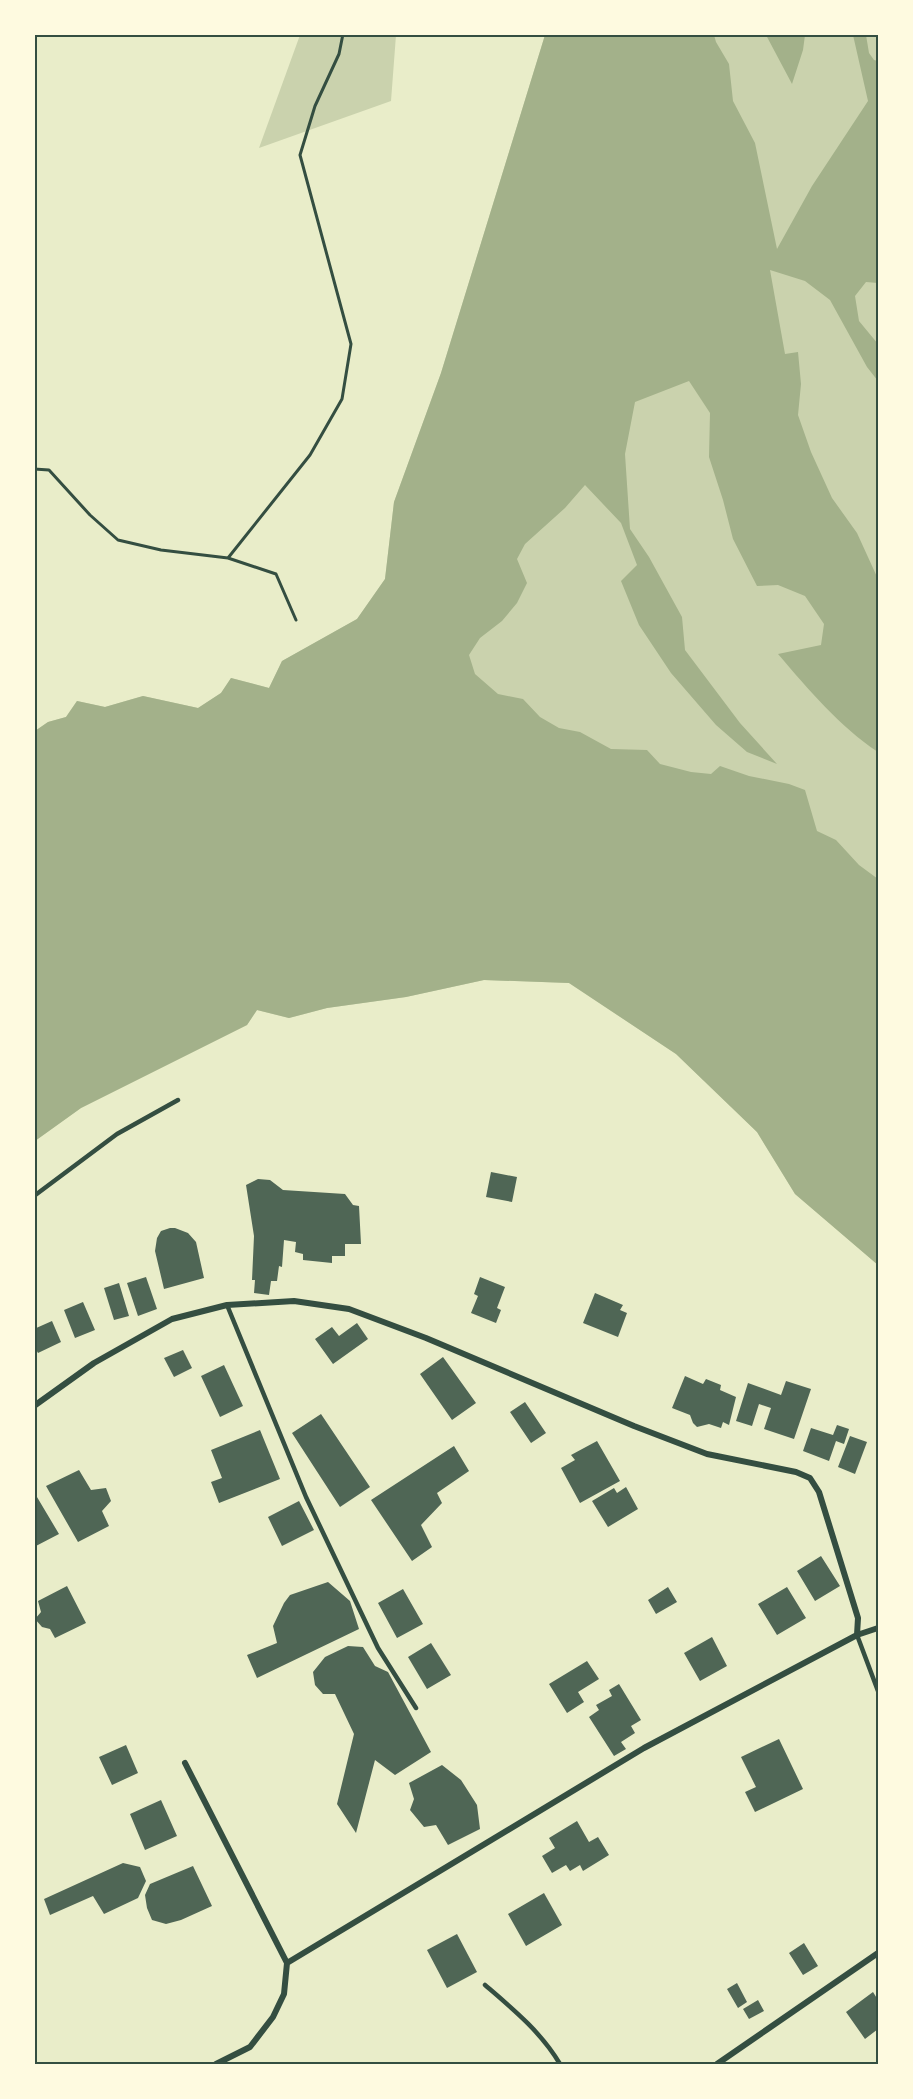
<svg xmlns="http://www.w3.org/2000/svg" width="913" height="2099" font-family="Mulish,sans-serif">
<rect width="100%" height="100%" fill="#e9edc9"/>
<!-- green -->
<path fill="#cad2ad" d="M 300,35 L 396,35 L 391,101 L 259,148 Z
M 545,35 L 878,35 L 878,1265 L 795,1194 L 757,1132 L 676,1054 L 569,983 L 484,980 L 406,997 L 327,1008 L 289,1018 L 257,1010 L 247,1025 L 81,1108 L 35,1141 L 35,731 L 48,722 L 66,717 L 77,701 L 105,707 L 143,696 L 198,708 L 221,693 L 231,678 L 269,688 L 282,661 L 357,619 L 385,579 L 394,502 L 441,373 Z"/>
<!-- water -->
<path fill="#a3b18a" d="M 545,35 L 714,35 L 716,42 L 729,64 L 733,101 L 755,143 L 777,249 L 812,186 L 868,101 L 853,35 L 866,35 L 869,53 L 874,60 L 878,61 L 878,283 L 866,282 L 855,296 L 859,321 L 878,344 L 878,381 L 867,367 L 830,300 L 805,281 L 770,270 L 785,354 L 798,352 L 801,384 L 798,415 L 811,452 L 832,498 L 857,533 L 878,579 L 878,752 C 840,727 808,689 778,654 L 821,645 L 824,624 L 805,596 L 778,585 L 757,586 L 733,539 L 723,500 L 709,457 L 710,413 L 689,381 L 635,402 L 625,454 L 630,529 L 649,557 L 682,617 L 685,650 L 740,723 L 777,764 L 747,752 L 716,725 L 671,673 L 639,625 L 621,581 L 637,565 L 621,523 L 585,485 L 565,508 L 525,544 L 517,559 L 527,583 L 517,603 L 502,621 L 480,638 L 469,655 L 475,674 L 498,694 L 523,699 L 540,717 L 559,728 L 580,732 L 611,749 L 647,750 L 660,764 L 691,772 L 711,774 L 720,766 L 749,776 L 789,784 L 805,790 L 817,831 L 836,840 L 859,865 L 878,879 L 878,1265 L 795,1194 L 757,1132 L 676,1054 L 569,983 L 484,980 L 406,997 L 327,1008 L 289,1018 L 257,1010 L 247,1025 L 81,1108 L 35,1141 L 35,731 L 48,722 L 66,717 L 77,701 L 105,707 L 143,696 L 198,708 L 221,693 L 231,678 L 269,688 L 282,661 L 357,619 L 385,579 L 394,502 L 441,373 Z
M 766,35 L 805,35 L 803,50 L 792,84 Z"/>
<!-- building -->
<path fill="#4f6655" d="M 491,1172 L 517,1177 L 512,1202 L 486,1197 Z
M 258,1179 L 270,1180 L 283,1190 L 345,1194 L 353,1205 L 359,1206 L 361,1244 L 345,1244 L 345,1256 L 332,1256 L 332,1263 L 303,1260 L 303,1254 L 295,1252 L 296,1242 L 284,1240 L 282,1267 L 279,1266 L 277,1281 L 271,1281 L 269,1295 L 254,1293 L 255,1280 L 252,1280 L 254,1236 L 246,1185 Z
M 170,1228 L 175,1228 L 188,1233 L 196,1242 L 204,1278 L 164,1289 L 155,1251 L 157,1238 L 161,1231 Z
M 146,1277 L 157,1309 L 138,1316 L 127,1283 Z
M 480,1277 L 505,1287 L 497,1308 L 501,1310 L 496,1323 L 471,1313 L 478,1296 L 474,1294 Z
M 119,1283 L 129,1316 L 114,1320 L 104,1288 Z
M 595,1293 L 623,1305 L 620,1310 L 627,1313 L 618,1337 L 583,1323 Z
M 83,1302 L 95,1330 L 75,1338 L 64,1310 Z
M 52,1321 L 61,1342 L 38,1353 L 34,1346 L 34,1329 Z
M 357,1323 L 368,1339 L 333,1364 L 315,1339 L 332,1327 L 339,1336 Z
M 183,1350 L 192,1368 L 174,1377 L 164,1358 Z
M 443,1357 L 476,1403 L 452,1420 L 420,1374 Z
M 224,1365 L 243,1406 L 220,1417 L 201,1376 Z
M 685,1376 L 703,1384 L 706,1379 L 721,1385 L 720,1390 L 736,1397 L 729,1425 L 723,1422 L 721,1428 L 709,1424 L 697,1427 L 693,1423 L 690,1415 L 672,1408 Z
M 786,1381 L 811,1389 L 794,1439 L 764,1429 L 771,1408 L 759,1404 L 752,1426 L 736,1421 L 748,1383 L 781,1395 Z
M 525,1402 L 546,1433 L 531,1443 L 510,1412 Z
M 321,1414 L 370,1487 L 340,1507 L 292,1433 Z
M 837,1425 L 849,1429 L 844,1444 L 836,1441 L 829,1461 L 803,1451 L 811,1428 L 833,1435 Z
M 260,1430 L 280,1479 L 219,1503 L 211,1482 L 222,1478 L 211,1450 Z
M 850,1436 L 867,1442 L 855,1474 L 838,1467 Z
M 597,1441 L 620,1481 L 580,1503 L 561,1468 L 575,1460 L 571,1455 Z
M 454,1446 L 469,1471 L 437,1493 L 442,1503 L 421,1525 L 432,1547 L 412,1561 L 371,1500 Z
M 79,1470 L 91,1490 L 106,1488 L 111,1501 L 102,1511 L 109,1526 L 78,1542 L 46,1486 Z
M 626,1487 L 638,1509 L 608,1527 L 592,1501 L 614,1488 L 617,1493 Z
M 34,1492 L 59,1534 L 34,1547 Z
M 299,1501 L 314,1530 L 282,1546 L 268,1517 Z
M 821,1556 L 840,1586 L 815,1601 L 797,1571 Z
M 328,1582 L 350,1601 L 359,1629 L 257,1678 L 247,1655 L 277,1643 L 273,1626 L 284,1603 L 290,1595 Z
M 67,1586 L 86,1623 L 55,1638 L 50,1629 L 42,1627 L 35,1619 L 41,1612 L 38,1601 Z
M 668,1587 L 677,1602 L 656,1614 L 648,1600 Z
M 787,1587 L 806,1618 L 777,1635 L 758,1604 Z
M 403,1589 L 423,1624 L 397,1638 L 378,1603 Z
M 712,1637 L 727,1666 L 700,1681 L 684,1653 Z
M 431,1643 L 451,1675 L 427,1689 L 408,1657 Z
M 348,1646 L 363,1647 L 375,1666 L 388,1672 L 431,1752 L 395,1775 L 375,1760 L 356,1833 L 337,1804 L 354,1734 L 335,1694 L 323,1694 L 315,1685 L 313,1672 L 325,1657 Z
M 587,1661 L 599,1679 L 578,1692 L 584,1702 L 567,1713 L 549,1684 Z
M 619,1684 L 641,1720 L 631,1726 L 635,1733 L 621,1742 L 626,1749 L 614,1756 L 589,1717 L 599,1710 L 596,1705 L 612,1696 L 609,1690 Z
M 779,1739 L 803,1789 L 755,1812 L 745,1792 L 756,1787 L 741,1757 Z
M 126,1745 L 138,1773 L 112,1785 L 99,1757 Z
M 442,1765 L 461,1780 L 477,1805 L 480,1829 L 448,1845 L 436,1825 L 424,1827 L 410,1810 L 414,1799 L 409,1783 Z
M 161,1800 L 177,1836 L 145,1850 L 130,1814 Z
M 577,1821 L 589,1842 L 598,1837 L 609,1855 L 583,1871 L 580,1865 L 570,1871 L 566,1865 L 552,1873 L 542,1856 L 555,1848 L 549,1838 Z
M 123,1863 L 140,1867 L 146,1881 L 138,1898 L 104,1914 L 93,1896 L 50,1915 L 44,1899 Z
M 193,1866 L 212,1906 L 181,1920 L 166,1924 L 152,1920 L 147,1908 L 145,1895 L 150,1884 Z
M 544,1893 L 562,1925 L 526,1946 L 508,1914 Z
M 457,1934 L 477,1972 L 447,1988 L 427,1950 Z
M 804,1943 L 818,1966 L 803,1975 L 789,1953 Z
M 737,1983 L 747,2002 L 738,2008 L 727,1989 Z
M 873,1992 L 878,2000 L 878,2029 L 865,2039 L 846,2012 Z
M 758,2000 L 764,2011 L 749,2019 L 743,2009 Z"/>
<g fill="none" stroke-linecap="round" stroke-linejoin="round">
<!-- path -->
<path stroke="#344e41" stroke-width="3" d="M 34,469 L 49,470 L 90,515 L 118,540 L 161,550 L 228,558 L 276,574 L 296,620
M 228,558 L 310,455 L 342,399 L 351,344 L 300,155 L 315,106 L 339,54 L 343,34"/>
<!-- service -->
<path stroke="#344e41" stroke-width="4.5" d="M 34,1196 L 117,1134 L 178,1100
M 227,1305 L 306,1497 L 378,1648 L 416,1708
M 857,1635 L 878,1691
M 485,1985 C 513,2009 541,2032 560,2064"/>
<!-- minor -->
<path stroke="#344e41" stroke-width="6" d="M 34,1406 L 94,1363 L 172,1319 L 227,1305 L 294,1301 L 349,1309 L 426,1338 L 634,1426 L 707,1454 L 796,1472 L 810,1478 L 819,1492 L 858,1618 L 857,1635
M 185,1763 L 287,1963 L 284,1994 L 273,2017 L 250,2047 L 216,2064
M 287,1963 L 644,1748 L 857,1635 L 878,1628
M 717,2064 L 878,1953"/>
</g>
<!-- border -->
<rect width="913" height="2099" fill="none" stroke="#fefae0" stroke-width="72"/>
<rect x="36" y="36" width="841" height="2027" fill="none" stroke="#344e41" stroke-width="2"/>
</svg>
